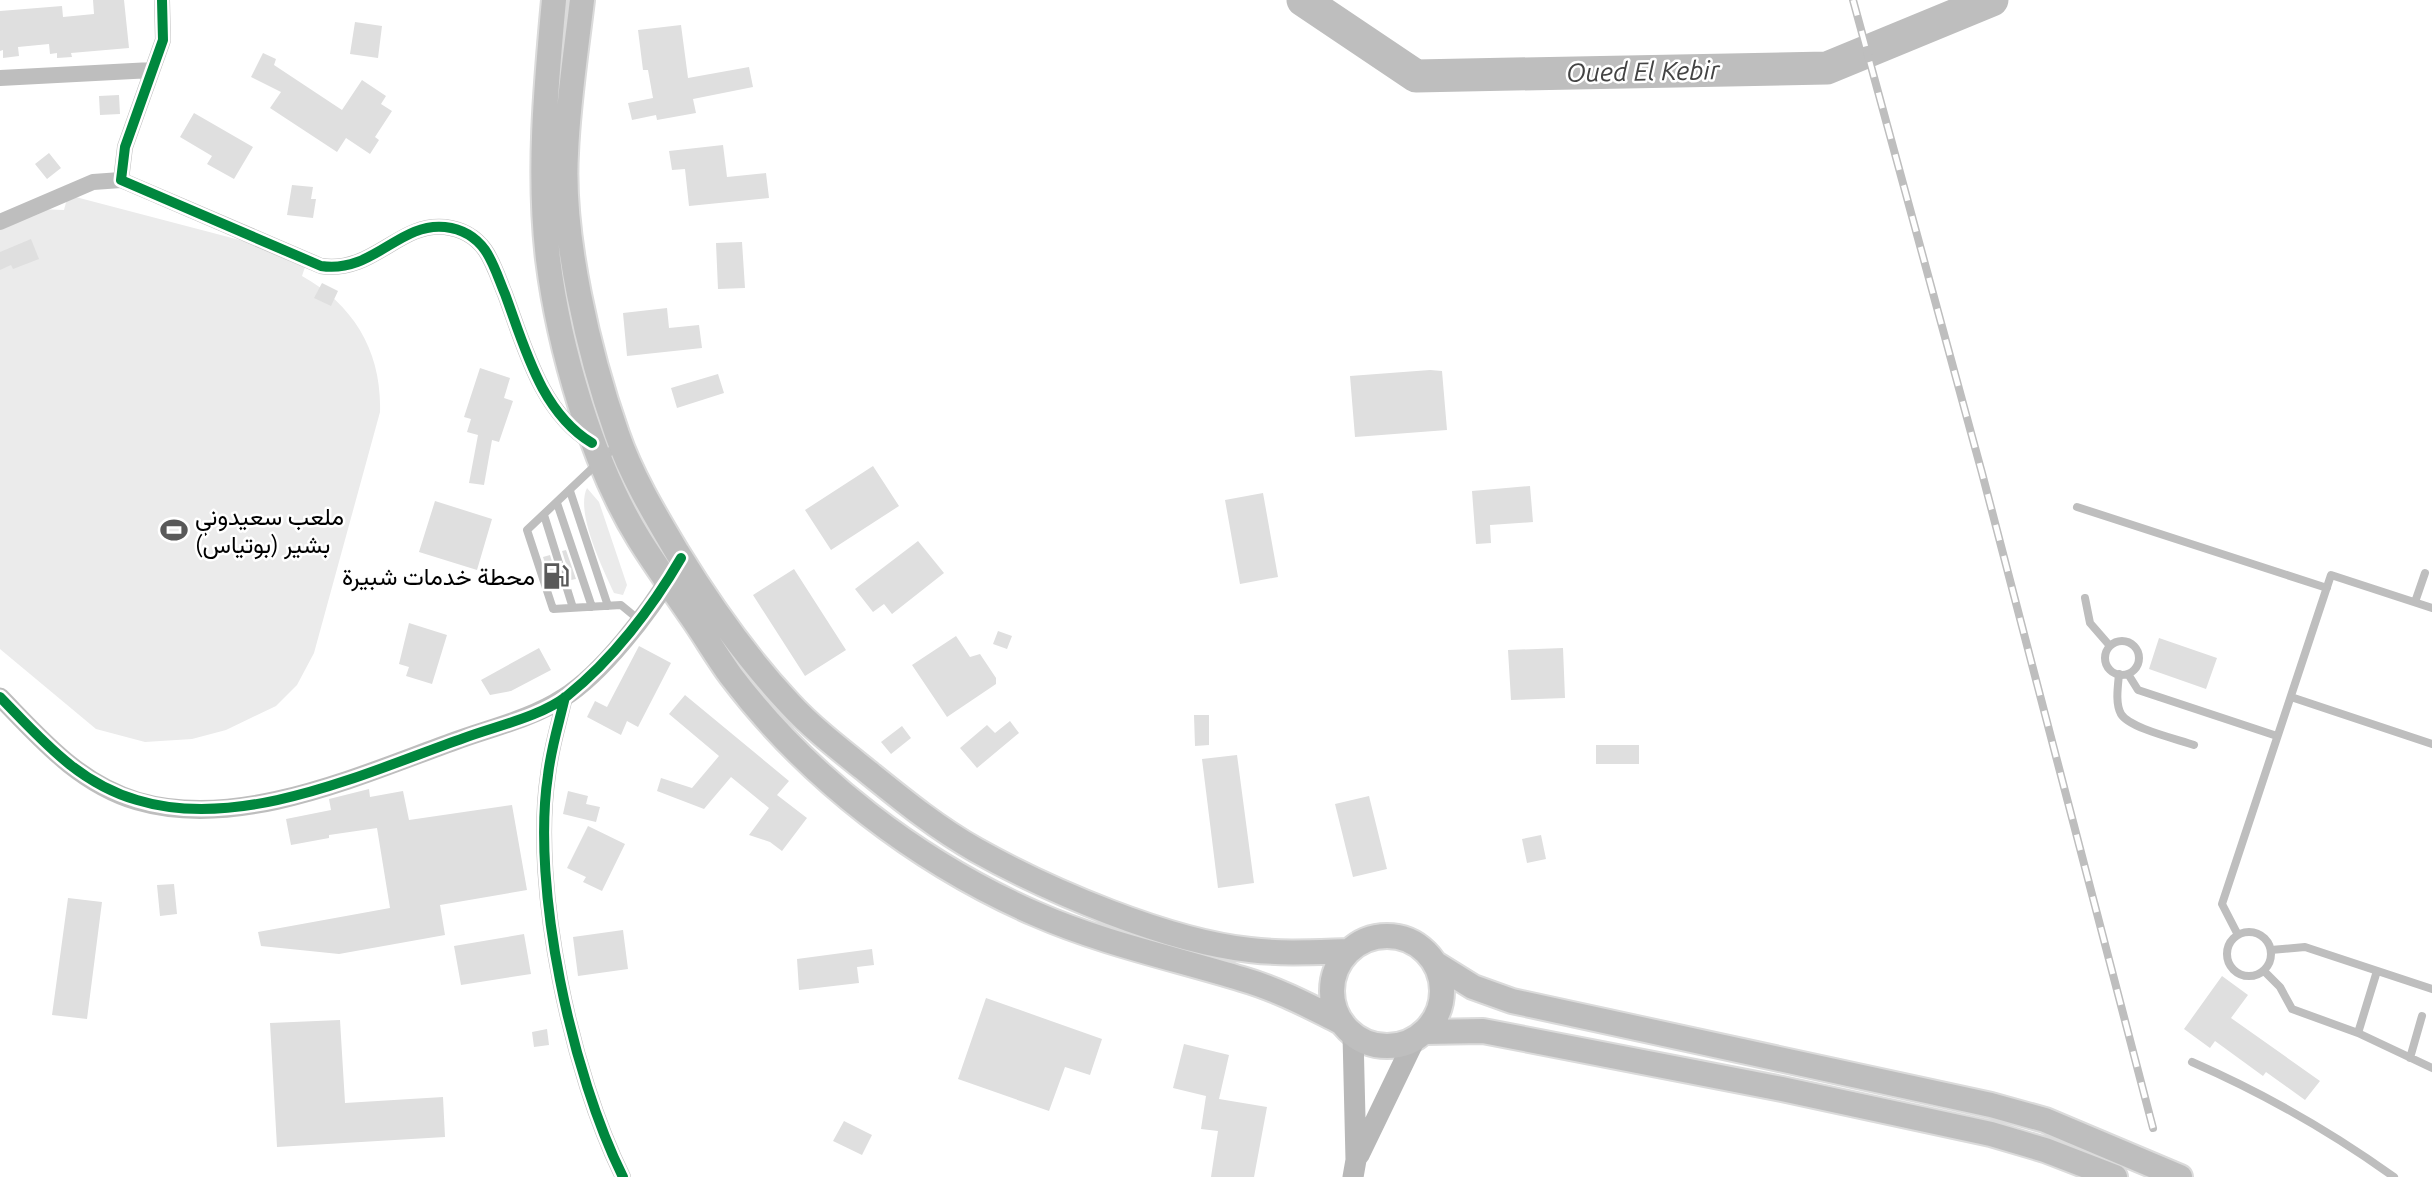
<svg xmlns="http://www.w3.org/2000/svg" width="2432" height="1177" font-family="Ubuntu,Vazirmatn,sans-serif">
<rect width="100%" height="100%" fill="#fff"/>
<!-- green -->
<path fill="#ebebeb" d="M 68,195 L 308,258 L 302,276 C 354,305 382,352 380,412 L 314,653 L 297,685 L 276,706 L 226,730 L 192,739 L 145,742 L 96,729 L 0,649 L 0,228 L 39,209 L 64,210 Z
M 587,488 L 599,502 L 627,585 L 623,595 L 614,593 C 603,569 575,512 587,488 Z"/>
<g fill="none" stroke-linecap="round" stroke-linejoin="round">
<!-- river -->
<path stroke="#bebebe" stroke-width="33" d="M 1303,0 L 1416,76 L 1827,68 L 1992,0"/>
</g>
<!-- building -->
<path fill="#dfdfdf" d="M 93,0 L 124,0 L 129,48 L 71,53 L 72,57 L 57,58 L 57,53 L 50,54 L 49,44 L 18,47 L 19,56 L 3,58 L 3,50 L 0,51 L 0,11 L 62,6 L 63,17 L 94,14 Z
M 355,22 L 382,26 L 378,58 L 350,54 Z
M 681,25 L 688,78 L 749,67 L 753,87 L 693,99 L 696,113 L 657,120 L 656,115 L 632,120 L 628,103 L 653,98 L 648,70 L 643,70 L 638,30 Z
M 263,53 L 276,59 L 274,65 L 342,110 L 362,80 L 386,96 L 381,104 L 392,111 L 375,137 L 379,140 L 370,154 L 346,138 L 337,152 L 270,108 L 281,92 L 251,77 Z
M 119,95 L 120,114 L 100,115 L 99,96 Z
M 194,113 L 253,147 L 234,179 L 207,164 L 212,156 L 180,137 Z
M 723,145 L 727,177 L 766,173 L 769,198 L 689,206 L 685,169 L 672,170 L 669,151 Z
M 49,153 L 61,168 L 47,179 L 35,164 Z
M 292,185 L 313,187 L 311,199 L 316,199 L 313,218 L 287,215 Z
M 31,239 L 39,259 L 13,269 L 11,265 L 0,270 L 0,252 Z
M 742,242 L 745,288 L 718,289 L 716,243 Z
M 322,283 L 338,291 L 331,306 L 314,298 Z
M 667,308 L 669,328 L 699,325 L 702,348 L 627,356 L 623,313 Z
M 480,368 L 510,378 L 504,398 L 513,401 L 499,442 L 492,440 L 484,485 L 469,483 L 478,435 L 467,432 L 471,419 L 464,417 Z
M 1430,370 L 1442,371 L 1447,430 L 1355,437 L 1350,376 Z
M 718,374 L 724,393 L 677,408 L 671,388 Z
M 873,466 L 899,506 L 831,550 L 805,510 Z
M 1530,486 L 1533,522 L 1490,525 L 1491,543 L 1476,544 L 1472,491 Z
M 1263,493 L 1278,577 L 1240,584 L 1225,500 Z
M 435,501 L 492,519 L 477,570 L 419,552 Z
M 918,541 L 944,573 L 892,614 L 884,604 L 873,612 L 855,589 Z
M 566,550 L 576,579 L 571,580 L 562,551 Z
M 550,555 L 559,584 L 552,586 L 543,557 Z
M 794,569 L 846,650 L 805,676 L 753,595 Z
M 409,623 L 447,635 L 432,684 L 406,676 L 409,667 L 399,664 Z
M 998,631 L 1012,636 L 1007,649 L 993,644 Z
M 956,636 L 970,657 L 980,654 L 996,678 L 996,684 L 947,717 L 912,665 Z
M 2159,638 L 2217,658 L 2206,689 L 2149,669 Z
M 639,646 L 671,663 L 638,727 L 627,721 L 621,735 L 587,717 L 595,701 L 607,707 Z
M 539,648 L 551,670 L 511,691 L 490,695 L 481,680 Z
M 1563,648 L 1565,698 L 1511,700 L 1508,650 Z
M 685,695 L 789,781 L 777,795 L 807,818 L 782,851 L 770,842 L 749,835 L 769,808 L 731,777 L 704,809 L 657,791 L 661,778 L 692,788 L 719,756 L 669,714 Z
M 1194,715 L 1209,715 L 1209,745 L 1195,746 Z
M 1010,721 L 1019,733 L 977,768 L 960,748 L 987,725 L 995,733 Z
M 902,726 L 911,738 L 891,754 L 881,742 Z
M 1596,745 L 1639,745 L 1639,764 L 1596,764 Z
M 1237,755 L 1254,883 L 1218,888 L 1202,759 Z
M 369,789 L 370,797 L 403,791 L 409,820 L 512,805 L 527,890 L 440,905 L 445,935 L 339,954 L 261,946 L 258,932 L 390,908 L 377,828 L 329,835 L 329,838 L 291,845 L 286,819 L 331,810 L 329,799 Z
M 568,791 L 588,796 L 586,804 L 600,807 L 596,822 L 563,814 Z
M 1369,796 L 1387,869 L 1353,877 L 1335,804 Z
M 588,826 L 625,844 L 602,891 L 583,882 L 586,877 L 567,868 Z
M 1541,835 L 1546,859 L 1527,863 L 1522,839 Z
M 174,884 L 177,914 L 160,916 L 157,885 Z
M 68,898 L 102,902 L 87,1019 L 52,1015 Z
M 623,930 L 628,969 L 578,976 L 573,937 Z
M 524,934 L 531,974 L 461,985 L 454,946 Z
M 872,949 L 874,965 L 857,967 L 859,983 L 799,990 L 797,959 Z
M 2222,976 L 2248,995 L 2231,1018 L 2320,1081 L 2305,1100 L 2266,1072 L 2263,1076 L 2215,1041 L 2210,1048 L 2184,1029 Z
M 986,998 L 1102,1039 L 1090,1075 L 1065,1067 L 1049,1111 L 958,1079 Z
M 340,1020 L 345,1103 L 443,1097 L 445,1137 L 277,1147 L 270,1023 Z
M 547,1029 L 549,1045 L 534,1047 L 532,1032 Z
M 1184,1044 L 1229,1055 L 1219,1099 L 1267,1107 L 1254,1177 L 1211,1177 L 1218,1131 L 1201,1129 L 1206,1096 L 1173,1088 Z
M 844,1121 L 872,1135 L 862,1155 L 833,1141 Z"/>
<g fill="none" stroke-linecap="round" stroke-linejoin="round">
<defs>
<path id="trunk" d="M 554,0 C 546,86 538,173 548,259 C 559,348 592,463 639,539 C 655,565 674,591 691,616 C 705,636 717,657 731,676 C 808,778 919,863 1036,914 C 1102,943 1173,958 1242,979 C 1277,989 1309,1006 1341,1022
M 582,0 C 576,51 568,102 566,153 C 561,236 589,355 617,434 C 631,475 655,515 677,552 C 710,606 746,657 789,703 C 811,727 838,748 863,768 C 899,797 935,827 976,850 C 1049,891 1167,941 1250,950 C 1283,954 1315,952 1348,951
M1332 991a55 55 0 1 1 110 0a55 55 0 1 1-110 0Z
M 1436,964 L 1473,987 L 1512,1001 L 1991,1105 L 2045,1120 L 2180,1177
M 1425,1032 L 1483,1031 L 1782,1089 L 1991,1134 L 2045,1150 L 2115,1177"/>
</defs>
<!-- trunk casing -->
<use href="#trunk" stroke="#dbdbdb" stroke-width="28"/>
<!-- service -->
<path stroke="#bebebe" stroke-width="8" d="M 618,444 L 527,530 L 553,609 L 621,605 L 638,619
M 570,491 L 608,606
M 557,503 L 592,607
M 2077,507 L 2327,588
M 544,515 L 573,608
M 2085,598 L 2090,623 L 2110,646
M 2415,602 L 2425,573
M2105 658a17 17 0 1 1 34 0a17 17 0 1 1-34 0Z
M 2119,674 C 2118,686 2115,703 2121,714 C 2129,728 2177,739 2194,745
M 2128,674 L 2138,690 L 2277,736
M 2291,697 L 2432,744
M2227 954a22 22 0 1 1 44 0a22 22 0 1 1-44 0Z
M 2238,935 L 2222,904 L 2331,575 L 2432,608
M 2271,950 L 2305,947 L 2432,989
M 2264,971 L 2280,987 L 2292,1009 L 2358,1033 L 2432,1068
M 2358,1033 L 2377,971
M 2410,1058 L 2422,1016
M 2192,1062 C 2263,1093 2330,1131 2394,1177"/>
<!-- minor -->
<path stroke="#bebebe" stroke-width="16" d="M 162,0 L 163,40 L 125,147 L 121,180 L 321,266 C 373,274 399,222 445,227 C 462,229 475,236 485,250 C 494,263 499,280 505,294 C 525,348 541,412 592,443
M 0,78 L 152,70
M 0,222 L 93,182 L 121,180
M 565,697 C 559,723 551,748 548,775 C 531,888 572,1075 623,1177"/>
<!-- tertiary -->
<path stroke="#bebebe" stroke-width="19" d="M 0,697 C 42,740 78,783 137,801 C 239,831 360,775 455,741 C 490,728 531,719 563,698 C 603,673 649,612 674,571"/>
<!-- secondary -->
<path stroke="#b8b8b8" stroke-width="21" d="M 1353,1035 L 1356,1160 L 1353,1177
M 1359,1155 L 1415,1039"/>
<!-- trunk -->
<use href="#trunk" stroke="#bebebe" stroke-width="24"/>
<defs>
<path id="rail" d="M 1853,0 L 1982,473 L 2153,1128"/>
</defs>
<!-- rail casing -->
<use href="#rail" stroke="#bebebe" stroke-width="8"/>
<!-- rail -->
<use href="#rail" stroke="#fff" stroke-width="5" stroke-dasharray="16" stroke-linecap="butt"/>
<defs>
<path id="cycleway" d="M 162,0 L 163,40 L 125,147 L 121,180 L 321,266 C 373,274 399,222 445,227 C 462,229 475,236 485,250 C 494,263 499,280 505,294 C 525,348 541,412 592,443
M 0,697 C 42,740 78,783 137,800 C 241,832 367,772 464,738 C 496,726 540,717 567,696 C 612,660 652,608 681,558
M 565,697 C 559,723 551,748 548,775 C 531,888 572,1075 623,1177"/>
</defs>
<!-- cycleway casing -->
<use href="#cycleway" stroke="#fff" stroke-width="15"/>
<!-- cycleway -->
<use href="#cycleway" stroke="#00873e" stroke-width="10"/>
</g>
<!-- icons -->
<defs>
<symbol id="stadium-bare" viewBox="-9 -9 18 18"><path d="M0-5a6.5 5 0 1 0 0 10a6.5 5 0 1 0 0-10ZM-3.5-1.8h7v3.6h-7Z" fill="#595959" stroke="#fff" stroke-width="2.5" paint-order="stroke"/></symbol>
<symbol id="fuel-bare" viewBox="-9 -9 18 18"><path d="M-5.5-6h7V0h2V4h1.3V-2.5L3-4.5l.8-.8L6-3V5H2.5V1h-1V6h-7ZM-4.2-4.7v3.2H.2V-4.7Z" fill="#595959" stroke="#fff" stroke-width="2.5" paint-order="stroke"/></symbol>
</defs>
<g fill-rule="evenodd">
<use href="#stadium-bare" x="155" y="511" width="38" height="38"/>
<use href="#fuel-bare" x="537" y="557" width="38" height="38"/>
</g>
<g text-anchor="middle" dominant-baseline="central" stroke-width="5" stroke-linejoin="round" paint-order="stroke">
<!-- poi labels -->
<g font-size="24" fill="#000" stroke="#fff" text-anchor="start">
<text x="195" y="516">ملعب سعيدوني<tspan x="195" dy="28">بشير (بوتياس)</tspan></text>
<text x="535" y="576" text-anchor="end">محطة خدمات شبيرة</text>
</g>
<!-- water labels -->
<g font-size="26" font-style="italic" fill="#434343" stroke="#fff">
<text transform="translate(1643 71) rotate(-1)">Oued El Kebir</text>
</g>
</g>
</svg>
